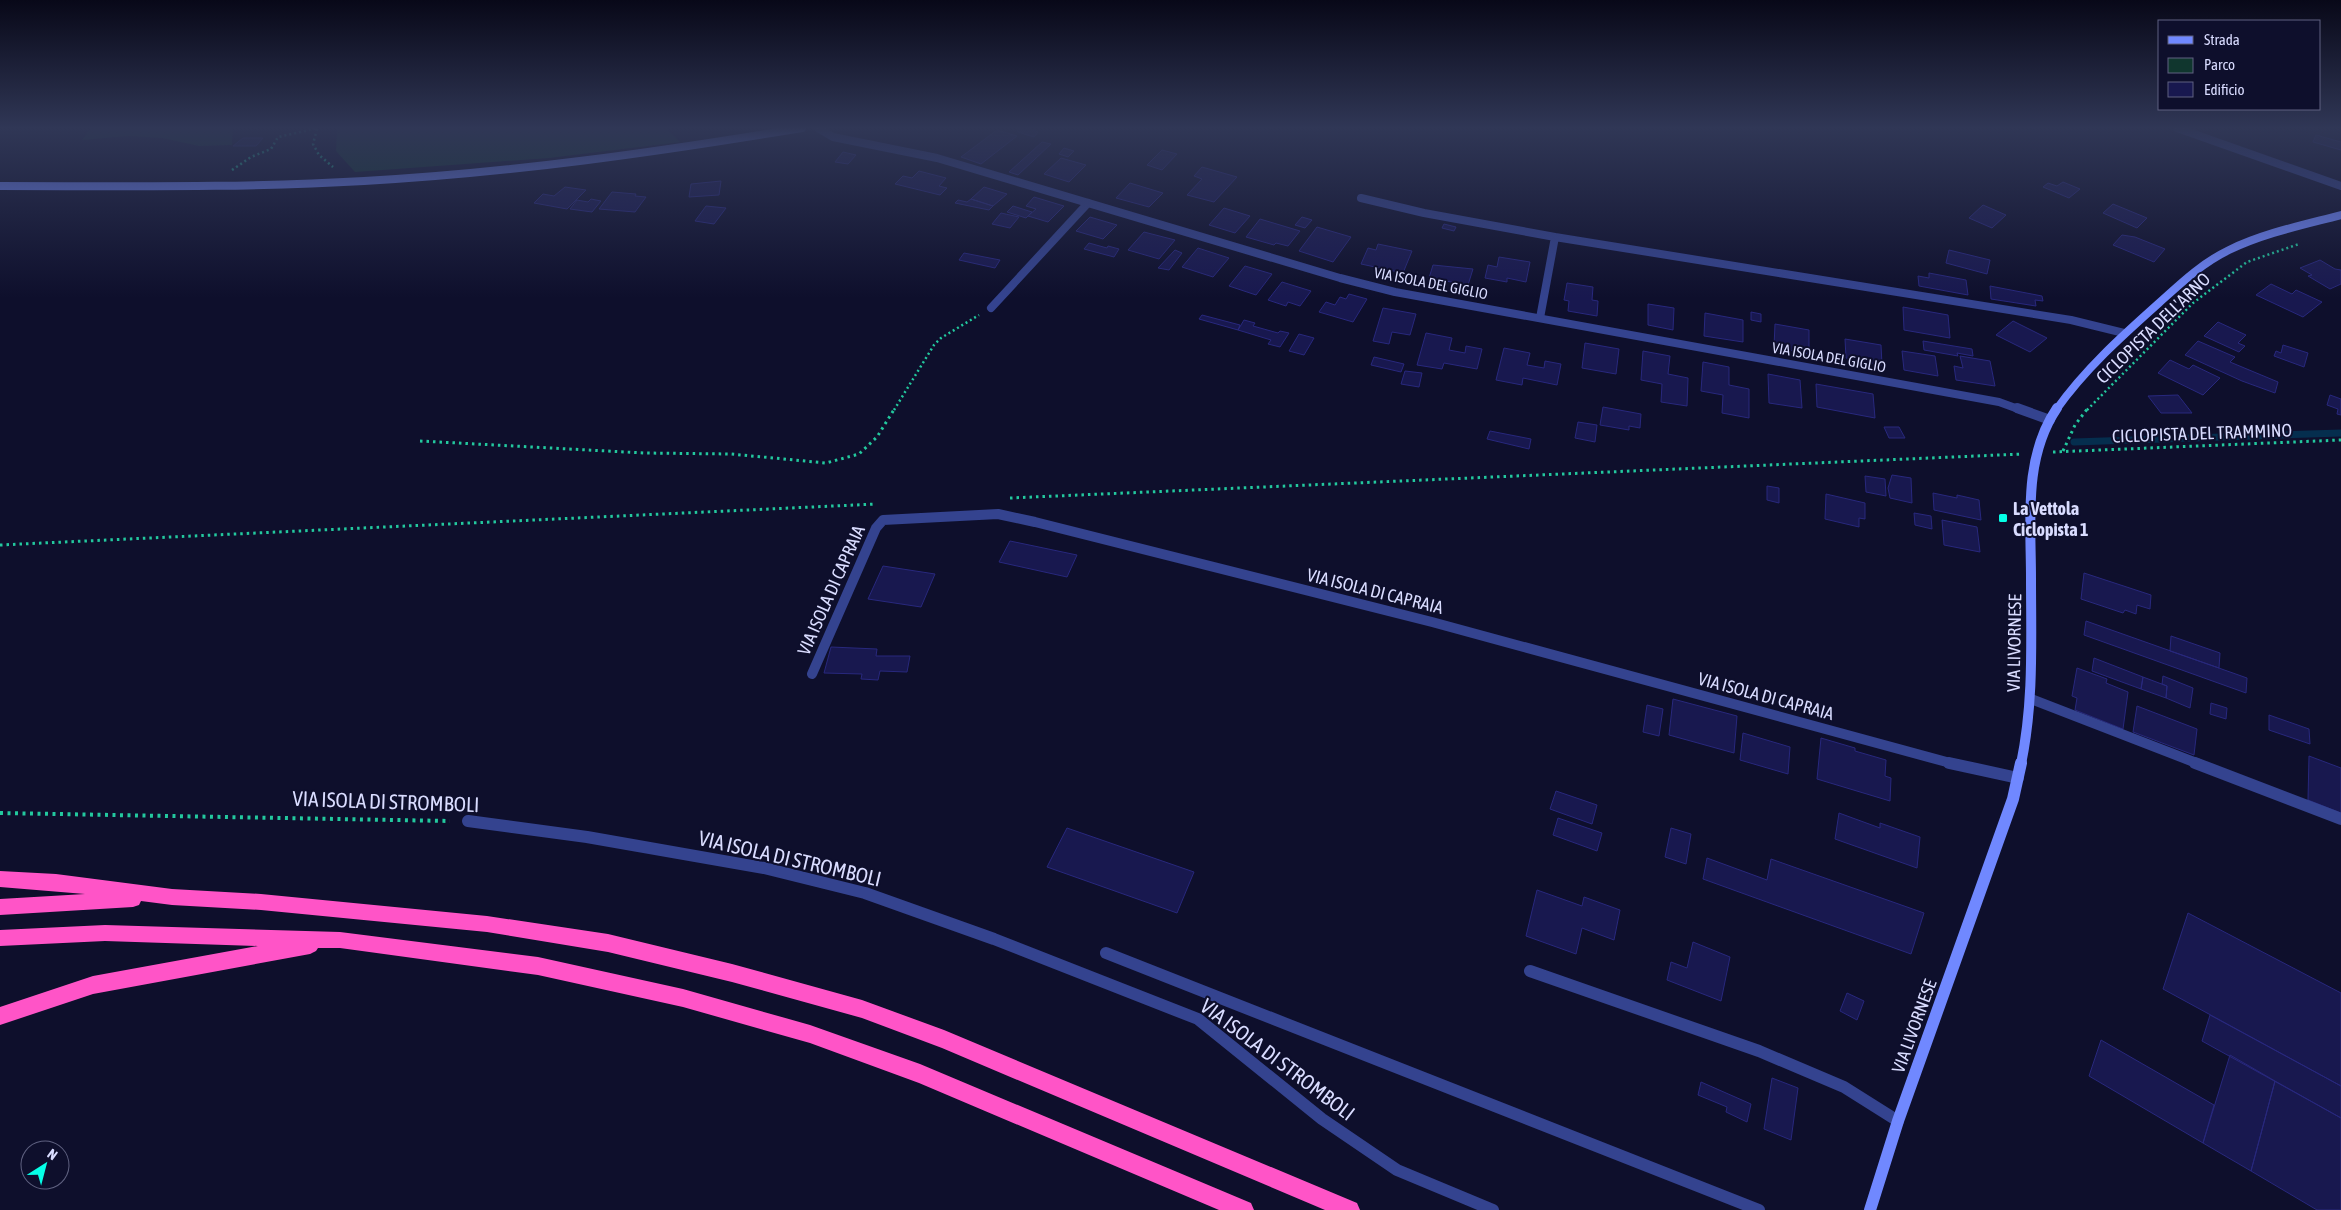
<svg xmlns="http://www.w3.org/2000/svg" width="2341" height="1210" font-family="'Asap Condensed',sans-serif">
<rect width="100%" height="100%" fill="#0e0f2c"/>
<!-- green -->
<path fill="#10362e" d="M 91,128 L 233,128 L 232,145 L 199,146 L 162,138 L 128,136 L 82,140 Z
M 337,128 L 670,128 L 668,130 L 680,142 L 549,158 L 355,172 L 336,151 Z"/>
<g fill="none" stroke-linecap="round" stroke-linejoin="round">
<!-- stream -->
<path stroke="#052e4e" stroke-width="7" d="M 2074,442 L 2341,433"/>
</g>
<!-- building -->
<path fill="#18184f" stroke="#28287d" d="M 1016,128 L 1029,128 L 1038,132 L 1034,137 L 1018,132 Z
M 997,130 L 1017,136 L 981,164 L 961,157 Z
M 2316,135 L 2341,142 L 2341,150 L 2313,142 Z
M 243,138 L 263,138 L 256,146 L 233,146 Z
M 1042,142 L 1051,144 L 1018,175 L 1009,172 Z
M 1064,148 L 1074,151 L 1068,157 L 1059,154 Z
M 1162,150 L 1177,154 L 1162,170 L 1147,165 Z
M 843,152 L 856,155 L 848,164 L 835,162 Z
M 1061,158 L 1086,165 L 1069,182 L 1044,174 Z
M 1202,167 L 1237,177 L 1214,202 L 1187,195 L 1202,179 L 1194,176 Z
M 919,171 L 946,178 L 939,186 L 947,188 L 940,195 L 895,184 L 903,176 L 912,178 Z
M 721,181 L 719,195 L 689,197 L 691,184 Z
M 2063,182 L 2080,189 L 2069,198 L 2043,187 L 2048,183 L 2057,186 Z
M 1130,183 L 1163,193 L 1149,207 L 1116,198 Z
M 565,187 L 586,190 L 567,209 L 534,203 L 543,194 L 554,196 Z
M 984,187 L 1007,194 L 993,206 L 971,199 Z
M 612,192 L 636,194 L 635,196 L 646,197 L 635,212 L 599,209 Z
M 1034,197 L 1064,206 L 1048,222 L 1028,216 L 1036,209 L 1026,206 Z
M 591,199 L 601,201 L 592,212 L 570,209 L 577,200 L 588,202 Z
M 971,199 L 993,206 L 989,210 L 955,203 L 958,200 L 967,202 Z
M 2113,204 L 2147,218 L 2137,228 L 2103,213 Z
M 1983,205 L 2006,215 L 1992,228 L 1969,218 Z
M 706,206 L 726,208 L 714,224 L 695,221 Z
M 1013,206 L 1032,212 L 1026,218 L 1007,212 Z
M 1224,208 L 1250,216 L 1235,233 L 1209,225 Z
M 1001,213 L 1019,217 L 1010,228 L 992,224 Z
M 1090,217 L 1117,225 L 1103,239 L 1076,231 Z
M 1302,217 L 1312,220 L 1305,228 L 1295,225 Z
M 1260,219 L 1300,231 L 1288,246 L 1276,243 L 1274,245 L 1246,237 Z
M 1444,224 L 1456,227 L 1454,231 L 1442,228 Z
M 1317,227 L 1351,237 L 1333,262 L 1299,251 Z
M 1144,232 L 1175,240 L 1159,259 L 1128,250 Z
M 2122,235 L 2135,237 L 2165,249 L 2154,262 L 2113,245 Z
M 1089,243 L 1107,248 L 1108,246 L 1119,249 L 1114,257 L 1084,249 Z
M 1378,244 L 1412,251 L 1403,273 L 1361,264 L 1368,248 L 1376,250 Z
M 1198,248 L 1229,258 L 1213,277 L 1182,267 Z
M 1175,250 L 1182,253 L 1169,270 L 1158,268 Z
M 1949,250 L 1990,260 L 1987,274 L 1946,263 Z
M 964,253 L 1000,260 L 995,268 L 959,260 Z
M 1499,257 L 1530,262 L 1526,282 L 1507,278 L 1507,282 L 1485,278 L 1488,265 L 1497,267 Z
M 2320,260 L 2335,269 L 2341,270 L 2341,284 L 2330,289 L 2308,276 L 2312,275 L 2300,268 Z
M 1433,265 L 1473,269 L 1468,285 L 1429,278 Z
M 1245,266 L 1272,274 L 1256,295 L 1229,286 Z
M 1929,273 L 1966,280 L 1968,295 L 1919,286 L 1918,276 L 1929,278 Z
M 1282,282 L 1311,291 L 1300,306 L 1288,302 L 1286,306 L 1268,300 Z
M 1567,283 L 1593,287 L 1592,300 L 1598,301 L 1597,316 L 1568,311 L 1569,301 L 1564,300 Z
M 2271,284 L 2292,294 L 2296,290 L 2322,302 L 2303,317 L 2256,295 Z
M 1990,286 L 2042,296 L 2043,301 L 2035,300 L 2036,306 L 1991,299 Z
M 1349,294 L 1367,299 L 1353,322 L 1319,312 L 1326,302 L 1335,305 L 1340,297 L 1346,299 Z
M 1648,304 L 1674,308 L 1673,330 L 1648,325 Z
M 1903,307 L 1948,315 L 1950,338 L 1904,330 Z
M 1383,308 L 1416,314 L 1410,335 L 1392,332 L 1389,344 L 1373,341 Z
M 1751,312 L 1761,314 L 1761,322 L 1751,320 Z
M 1705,313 L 1743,320 L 1743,342 L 1704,336 Z
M 1202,315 L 1240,325 L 1238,330 L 1199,319 Z
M 1244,320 L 1255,323 L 1253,326 L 1278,333 L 1280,331 L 1289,333 L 1280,347 L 1268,344 L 1271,340 L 1238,330 Z
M 2013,321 L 2047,338 L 2030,352 L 1996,335 Z
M 2218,322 L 2246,335 L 2238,343 L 2245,346 L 2239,352 L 2204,336 Z
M 1775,324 L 1809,330 L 1809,354 L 1774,347 Z
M 1426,333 L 1452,338 L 1449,350 L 1465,353 L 1466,346 L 1482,349 L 1477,369 L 1444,363 L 1442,369 L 1417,365 Z
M 1299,334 L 1314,338 L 1304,355 L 1289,351 Z
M 1845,339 L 1881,345 L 1882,365 L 1846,358 Z
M 1923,341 L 1972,349 L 1973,356 L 1957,353 L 1958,356 L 1924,350 Z
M 2198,341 L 2235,357 L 2230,362 L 2278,382 L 2275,393 L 2242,381 L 2185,355 Z
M 1585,343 L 1619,349 L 1616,374 L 1582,368 Z
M 2283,345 L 2308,353 L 2304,367 L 2274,356 L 2276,351 L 2281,353 Z
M 1504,348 L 1530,353 L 1527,365 L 1544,368 L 1545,361 L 1561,364 L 1557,385 L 1523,378 L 1522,385 L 1496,380 Z
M 1643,351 L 1670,356 L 1668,374 L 1688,378 L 1687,406 L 1661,402 L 1662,384 L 1641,380 Z
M 1902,351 L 1935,356 L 1938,376 L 1904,370 Z
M 1960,356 L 1990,361 L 1995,386 L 1956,380 L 1954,366 L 1963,368 Z
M 1374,357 L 1404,364 L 1401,372 L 1371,365 Z
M 2170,360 L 2189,369 L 2193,365 L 2220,378 L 2203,395 L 2158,373 Z
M 1703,362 L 1729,367 L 1729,385 L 1749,389 L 1749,418 L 1722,413 L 1723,395 L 1701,391 Z
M 1405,371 L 1422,373 L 1419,387 L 1401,384 Z
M 1768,374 L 1800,380 L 1802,408 L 1769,403 Z
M 1816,384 L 1873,394 L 1875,418 L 1817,407 Z
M 2178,395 L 2192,413 L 2161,413 L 2148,396 Z
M 2330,395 L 2341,399 L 2341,415 L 2337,414 L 2338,409 L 2327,405 Z
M 1603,407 L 1641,414 L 1640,428 L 1629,426 L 1629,430 L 1600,425 Z
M 1578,422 L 1597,425 L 1595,442 L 1575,438 Z
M 1884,427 L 1899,427 L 1905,438 L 1889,438 Z
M 1490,431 L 1531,439 L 1529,449 L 1487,439 Z
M 1892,475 L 1911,478 L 1912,503 L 1890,498 L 1888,488 Z
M 1865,476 L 1885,479 L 1886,496 L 1866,492 Z
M 1767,486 L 1779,488 L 1779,503 L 1767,500 Z
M 1933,493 L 1957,498 L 1957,495 L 1979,500 L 1981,520 L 1934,510 Z
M 1826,494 L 1865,503 L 1865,519 L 1859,518 L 1859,527 L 1825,519 Z
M 1914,513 L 1931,516 L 1932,529 L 1915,525 Z
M 1942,520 L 1977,527 L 1980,552 L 1944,545 Z
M 1010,541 L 1077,555 L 1067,577 L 999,562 Z
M 883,566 L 935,574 L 921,607 L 868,599 Z
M 2084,573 L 2151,595 L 2150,609 L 2137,605 L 2136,614 L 2125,610 L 2123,613 L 2081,599 Z
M 2086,621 L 2247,678 L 2246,693 L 2084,635 Z
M 2171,636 L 2220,653 L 2219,668 L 2170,651 Z
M 831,647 L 877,649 L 876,656 L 910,656 L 907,672 L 880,671 L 878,680 L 861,679 L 862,674 L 824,673 Z
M 2094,658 L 2143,677 L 2141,689 L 2092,671 Z
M 2077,668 L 2107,679 L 2106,683 L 2128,692 L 2123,729 L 2075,710 L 2077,698 L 2072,696 Z
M 2163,676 L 2193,688 L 2190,708 L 2166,698 L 2167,686 L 2162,684 Z
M 2143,677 L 2167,686 L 2166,698 L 2141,689 Z
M 1673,699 L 1737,716 L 1734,753 L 1669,735 Z
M 2211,703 L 2227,708 L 2226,719 L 2210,714 Z
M 1647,705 L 1663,709 L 1659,736 L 1643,732 Z
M 2137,706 L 2197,729 L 2194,755 L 2133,732 Z
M 2269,715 L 2309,729 L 2310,744 L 2269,730 Z
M 1743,733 L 1790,747 L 1788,774 L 1740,760 Z
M 1821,738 L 1855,748 L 1855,751 L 1886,760 L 1885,776 L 1891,778 L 1890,801 L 1817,779 Z
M 2309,756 L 2341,768 L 2341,813 L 2308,800 Z
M 1556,791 L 1597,805 L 1592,824 L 1550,809 Z
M 1839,813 L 1880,828 L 1880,823 L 1920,837 L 1917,868 L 1835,839 Z
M 1558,818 L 1602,833 L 1597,851 L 1553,835 Z
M 1067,828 L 1194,872 L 1177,913 L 1047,867 Z
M 1671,828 L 1691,834 L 1686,864 L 1665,857 Z
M 1707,858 L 1767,880 L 1771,859 L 1924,913 L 1911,954 L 1703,879 Z
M 1537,890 L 1582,906 L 1584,897 L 1620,910 L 1614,940 L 1582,928 L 1576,954 L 1526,936 Z
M 2188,913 L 2341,993 L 2341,1086 L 2163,989 Z
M 1693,942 L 1730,957 L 1721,1001 L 1667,980 L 1671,962 L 1687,968 Z
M 1847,993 L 1864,1001 L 1857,1020 L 1840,1011 Z
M 2210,1015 L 2341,1086 L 2341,1118 L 2202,1041 Z
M 2101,1040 L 2214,1105 L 2203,1143 L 2089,1076 Z
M 2230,1055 L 2275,1081 L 2251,1171 L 2203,1143 Z
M 1772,1078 L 1798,1088 L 1791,1140 L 1764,1129 Z
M 2275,1081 L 2341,1118 L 2341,1210 L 2317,1210 L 2251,1171 Z
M 1701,1082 L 1751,1104 L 1747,1122 L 1726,1112 L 1727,1107 L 1698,1095 Z"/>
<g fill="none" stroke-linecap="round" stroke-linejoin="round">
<!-- path-far2 -->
<path stroke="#23c89e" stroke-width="2.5" stroke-dasharray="2 3" stroke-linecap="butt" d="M 317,129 L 313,144 L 319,155 L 333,167
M 232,170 L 251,157 L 271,149 L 278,137 L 318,128
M 894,410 L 934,345 L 941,338 L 979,315
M 2087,410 L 2193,303 L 2247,262 L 2299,244"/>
<!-- path-far1 -->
<path stroke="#23c89e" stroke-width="3" stroke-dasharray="2.5 4" stroke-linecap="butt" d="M 420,441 L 644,453 L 731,454 L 826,463 L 859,454 L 877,437 L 895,408
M 2063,451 L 2075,425 L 2088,408
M 2053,452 L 2341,440
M 1010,498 L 2022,454
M 0,545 L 876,504"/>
<!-- path -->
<path stroke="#23c89e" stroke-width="4" stroke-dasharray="3 4.5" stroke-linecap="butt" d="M 0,813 L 450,821"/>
<!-- lane-far2 -->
<path stroke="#34438f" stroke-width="8" d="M 2177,128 L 2341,186
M 1361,198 L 1424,213 L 1555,237 L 2071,320 L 2124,333
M 991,308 L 1088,203
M 1540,318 L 1555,237"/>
<!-- lane-far1 -->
<path stroke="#34438f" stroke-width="10" d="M 2031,699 L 2199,764"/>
<!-- lane -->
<path stroke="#34438f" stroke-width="12" d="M 2195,763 L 2341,819
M 468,821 L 587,837 L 764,868 L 865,893 L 994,939 L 1198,1019 L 1322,1119 L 1397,1170 L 1493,1210
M 1106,953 L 1759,1210
M 1530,971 L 1759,1051 L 1844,1087 L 1898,1121"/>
<!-- street-far2 -->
<path stroke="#34438f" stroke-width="8" d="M 818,128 L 833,137 L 937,158 L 1340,278 L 1395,292 L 1999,402 L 2021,410"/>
<!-- street-far1 -->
<path stroke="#34438f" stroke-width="10" d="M 2017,408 L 2050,420
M 812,674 L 876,528 L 883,520 L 998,514 L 1035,522 L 1432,622 L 1954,764"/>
<!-- street -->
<path stroke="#34438f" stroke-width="12" d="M 1949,763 L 2018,778"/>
<!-- secondary-far2 -->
<path stroke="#7088ff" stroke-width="8" d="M 0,186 C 121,186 243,188 364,181 C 511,173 657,152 802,128
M 2056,410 C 2085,369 2122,336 2159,303 C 2181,283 2202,263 2229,250 C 2264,233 2303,225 2341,215"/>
<!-- secondary-far1 -->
<path stroke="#7088ff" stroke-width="10" d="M 2021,764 C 2034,702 2031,641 2031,578 C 2031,521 2023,458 2057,408"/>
<!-- secondary -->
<path stroke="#7088ff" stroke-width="12" d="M 1870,1210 L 1898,1121 L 2013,799 L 2021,763"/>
<!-- highway -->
<path fill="#ff54c7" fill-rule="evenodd" d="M 0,871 L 56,874 L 172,889 L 261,894 L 487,916 L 608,934 L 732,964 L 862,1000 L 944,1030 L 1357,1203 L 1360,1210 L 1325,1210 L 942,1048 L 862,1018 L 732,982 L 608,952 L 487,932 L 261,910 L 172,905 L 141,901 L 139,905 L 133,907 L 0,915 L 0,899 L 85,894 L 0,887 Z
M 105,925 L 340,932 L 538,957 L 683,989 L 810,1025 L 920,1064 L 1251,1203 L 1254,1210 L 1219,1210 L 919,1083 L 810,1043 L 683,1007 L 538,975 L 340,948 L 318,948 L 316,951 L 310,954 L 93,994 L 0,1025 L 0,1007 L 93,976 L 258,946 L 105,941 L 0,946 L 0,930 Z"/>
</g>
<!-- sky -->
<linearGradient id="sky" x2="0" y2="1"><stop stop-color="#080818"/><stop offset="0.43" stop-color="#303756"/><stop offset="1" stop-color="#303756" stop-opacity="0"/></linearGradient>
<rect width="2341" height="298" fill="url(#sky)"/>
<!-- markers -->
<rect fill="#05ffe7" stroke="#0e0f2c" stroke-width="2" x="1998" y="513" width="10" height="10" rx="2.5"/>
<g text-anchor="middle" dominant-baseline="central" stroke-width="4" stroke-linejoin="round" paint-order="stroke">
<!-- far-street labels -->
<g font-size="15" fill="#d9dcff" stroke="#0e0f2c">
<text transform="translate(1431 283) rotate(11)">VIA ISOLA DEL GIGLIO</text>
<text transform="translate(1829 357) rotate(10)">VIA ISOLA DEL GIGLIO</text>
</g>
<!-- street labels -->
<g font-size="18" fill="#d9dcff" stroke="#0e0f2c">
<text transform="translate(2153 328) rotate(-44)">CICLOPISTA DELL'ARNO</text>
<text transform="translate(2202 433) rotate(-2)">CICLOPISTA DEL TRAMMINO</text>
<text transform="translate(831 590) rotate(-66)">VIA ISOLA DI CAPRAIA</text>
<text transform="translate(1375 591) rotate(14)">VIA ISOLA DI CAPRAIA</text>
<text transform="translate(2014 643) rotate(-89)">VIA LIVORNESE</text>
<text transform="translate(1766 696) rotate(15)">VIA ISOLA DI CAPRAIA</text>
<text transform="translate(1914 1026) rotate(-70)">VIA LIVORNESE</text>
</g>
<!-- poi labels -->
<g font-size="18" font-weight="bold" fill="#d9dcff" stroke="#0e0f2c" text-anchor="start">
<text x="2013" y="508">La Vettola<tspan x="2013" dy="21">Ciclopista 1</tspan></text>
</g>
<!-- near-street labels -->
<g font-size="21" fill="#d9dcff" stroke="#0e0f2c">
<text transform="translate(386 801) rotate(2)">VIA ISOLA DI STROMBOLI</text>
<text transform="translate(790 858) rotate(13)">VIA ISOLA DI STROMBOLI</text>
<text transform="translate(1278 1059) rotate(37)">VIA ISOLA DI STROMBOLI</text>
</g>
</g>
<!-- legend -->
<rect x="2158" y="20" width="162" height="90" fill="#0e0f2c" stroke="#5f6180"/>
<rect x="2168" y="36" width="25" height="8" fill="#7088ff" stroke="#5f6180"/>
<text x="2204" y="45" font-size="15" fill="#d9dcff">Strada</text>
<rect x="2168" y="58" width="25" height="15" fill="#10362e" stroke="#5f6180"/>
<text x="2204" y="70" font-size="15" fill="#d9dcff">Parco</text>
<rect x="2168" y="82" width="25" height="15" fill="#18184f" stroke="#5f6180"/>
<text x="2204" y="95" font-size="15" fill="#d9dcff">Edificio</text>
<!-- north arrow -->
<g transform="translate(45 1165) rotate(36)"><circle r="24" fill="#0e0f2c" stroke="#5f6180"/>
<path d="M0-4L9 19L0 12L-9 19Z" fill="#05ffe7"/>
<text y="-8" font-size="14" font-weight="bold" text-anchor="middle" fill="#d9dcff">N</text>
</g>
</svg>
